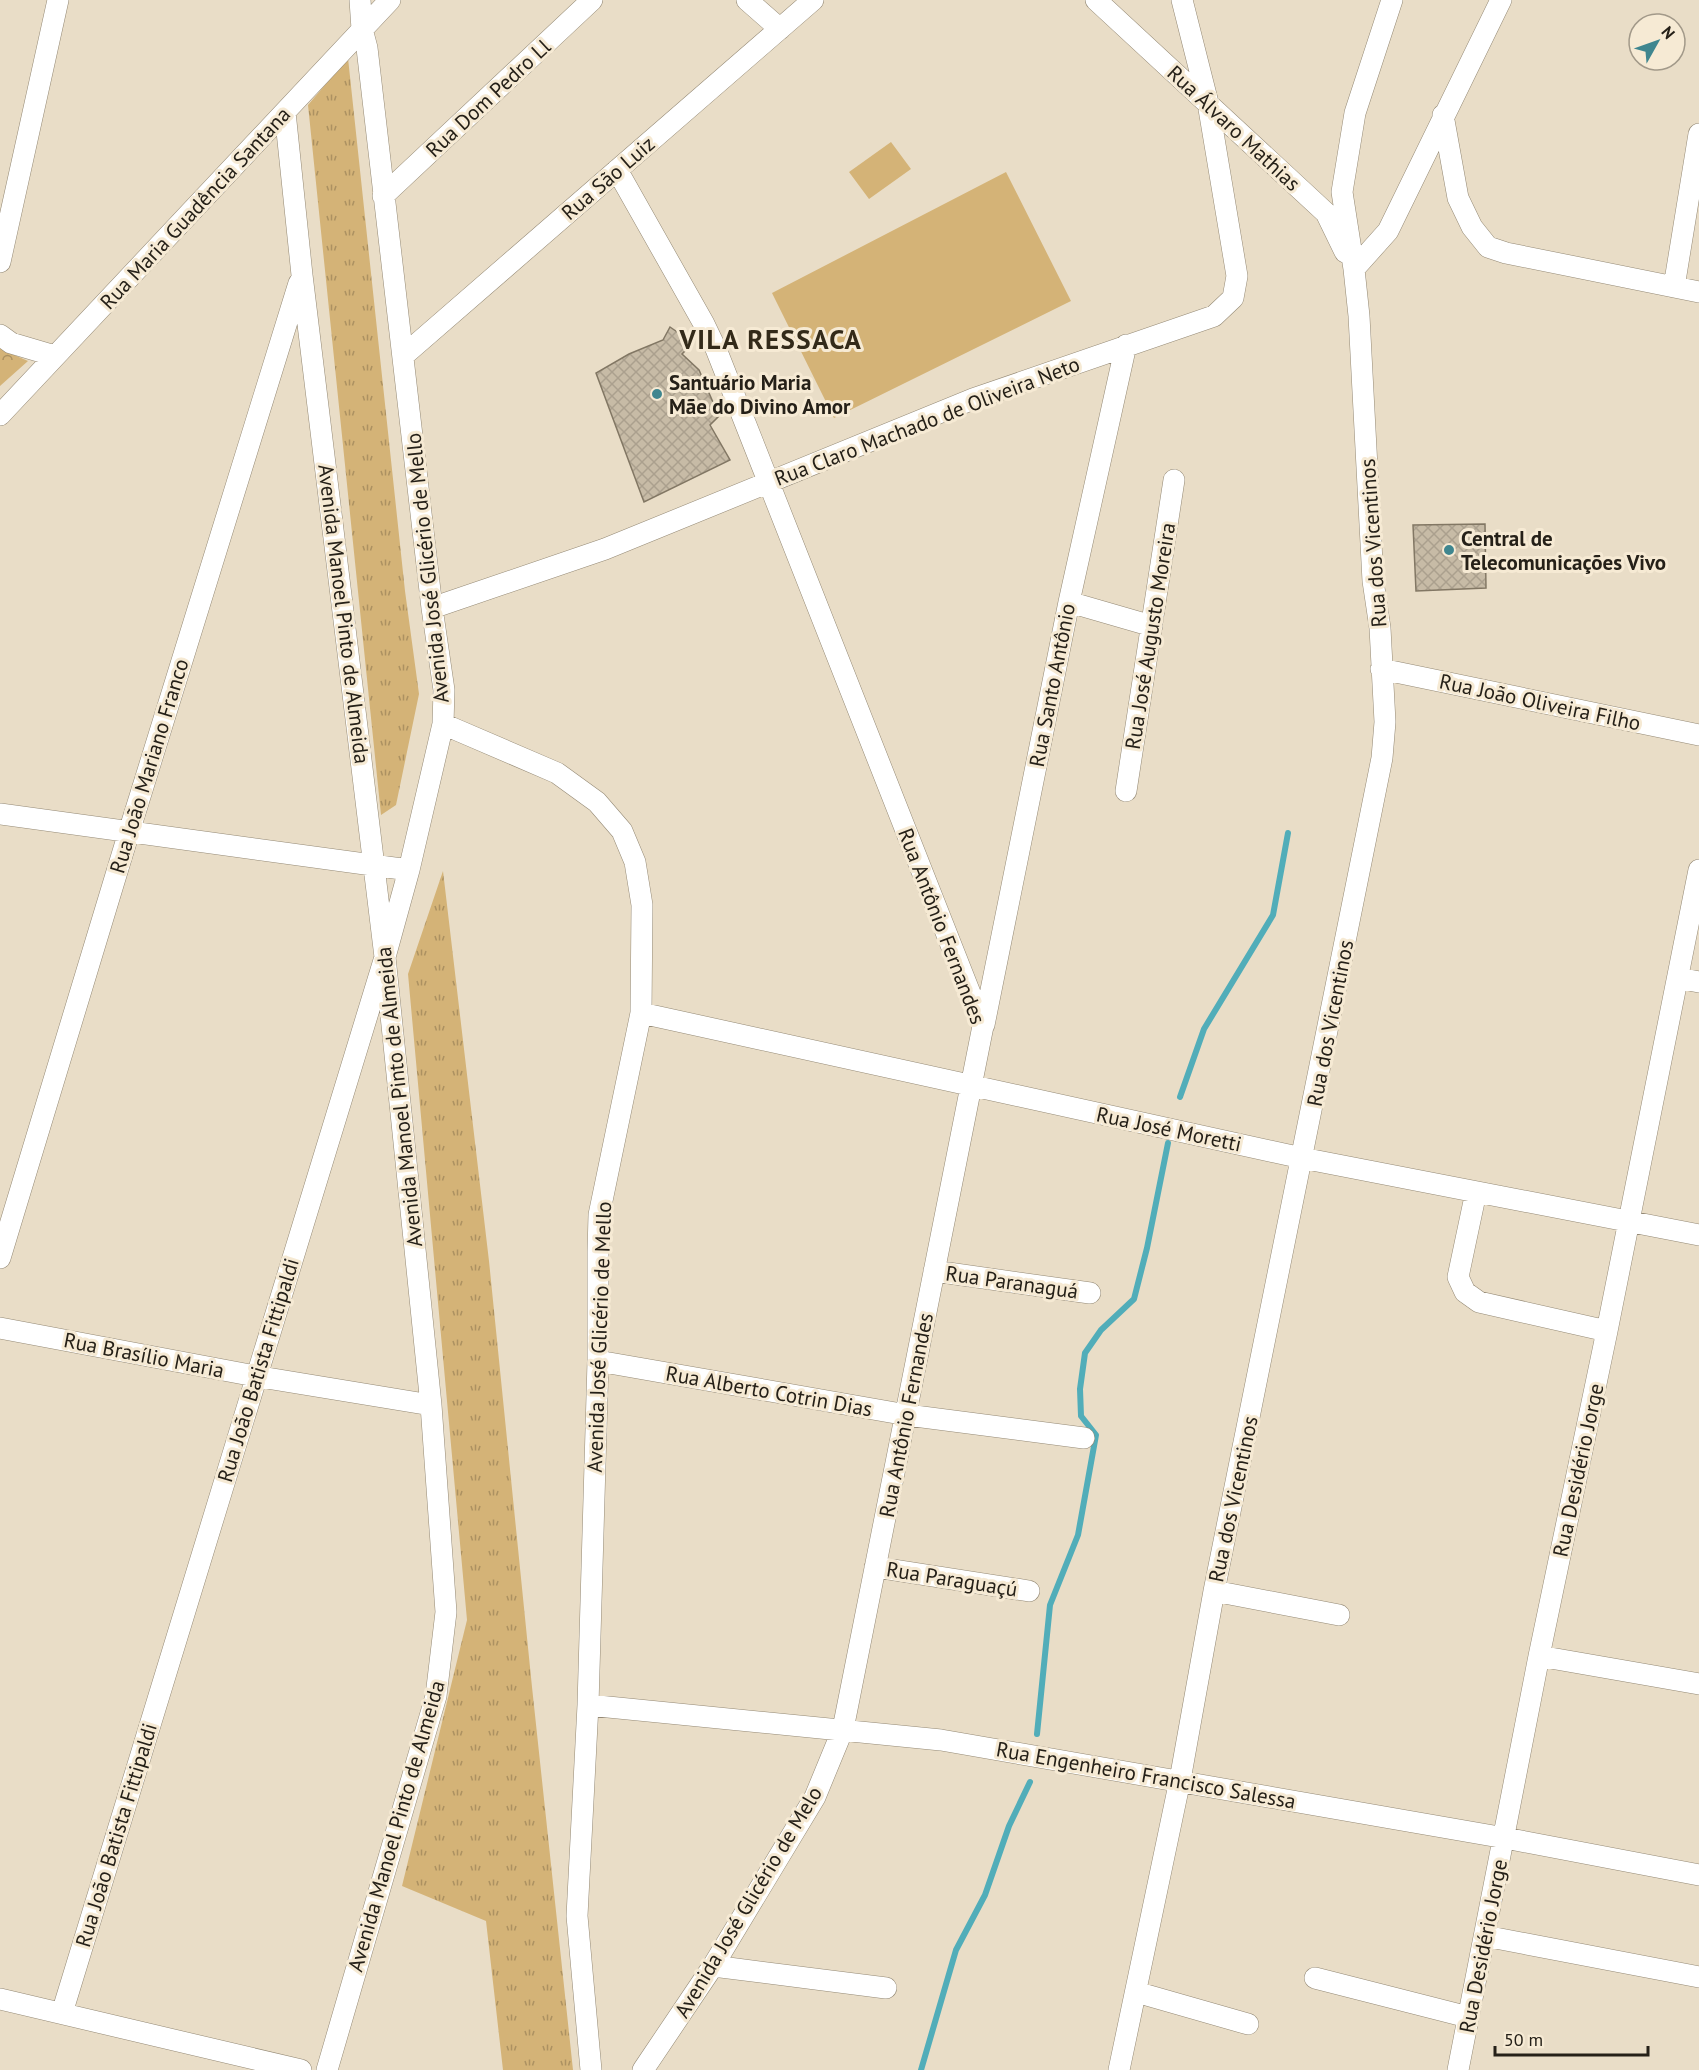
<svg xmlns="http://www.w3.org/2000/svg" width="1699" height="2070" font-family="'PT Sans',sans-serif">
<defs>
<pattern id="grass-tufts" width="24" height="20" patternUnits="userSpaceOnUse" patternTransform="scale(1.5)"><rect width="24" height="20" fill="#d4b377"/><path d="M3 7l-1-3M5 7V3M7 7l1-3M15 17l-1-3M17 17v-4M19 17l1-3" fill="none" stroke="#ac9161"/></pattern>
<pattern id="park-crowns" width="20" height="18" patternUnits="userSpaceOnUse" patternTransform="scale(1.5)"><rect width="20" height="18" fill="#d4b377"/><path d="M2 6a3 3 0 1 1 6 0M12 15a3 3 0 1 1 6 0" fill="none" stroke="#ac9161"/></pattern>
<pattern id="building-cross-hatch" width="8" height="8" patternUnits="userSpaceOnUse" patternTransform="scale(1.5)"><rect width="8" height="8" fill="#c7bba6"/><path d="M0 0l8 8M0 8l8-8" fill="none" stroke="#aba08e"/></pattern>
</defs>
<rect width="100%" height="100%" fill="#e9ddc7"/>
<!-- grass -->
<path fill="url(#grass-tufts)" d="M 348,58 L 405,591 L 419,694 L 396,805 L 381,815 L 308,105 Z
M 443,871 L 489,1261 L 532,1687 L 573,2070 L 503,2070 L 486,1921 L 402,1886 L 467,1620 L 408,974 Z"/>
<!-- park -->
<path fill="url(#park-crowns)" d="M 0,345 L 5,351 L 28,361 L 0,386 Z"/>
<!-- garden -->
<path fill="#d4b377" d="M 891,142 L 911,169 L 869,199 L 849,172 Z
M 1006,172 L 1071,301 L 834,418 L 772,293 Z"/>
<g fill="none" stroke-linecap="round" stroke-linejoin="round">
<!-- stream -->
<path stroke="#51adb9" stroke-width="6" d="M 1180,1097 L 1204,1029 L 1273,915 L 1288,833
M 1037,1734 L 1050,1605 L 1078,1535 L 1096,1435 L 1081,1416 L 1080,1389 L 1085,1353 L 1101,1330 L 1134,1299 L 1147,1248 L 1168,1143
M 921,2070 L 956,1950 L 985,1895 L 1009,1826 L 1030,1782"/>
</g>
<!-- building -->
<path fill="url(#building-cross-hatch)" stroke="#827764" stroke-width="1.5" d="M 670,327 L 693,343 L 682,354 L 699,370 L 719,416 L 710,425 L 730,460 L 644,502 L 596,373 L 629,354 L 663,340 Z
M 1485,524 L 1486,588 L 1416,591 L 1413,525 Z"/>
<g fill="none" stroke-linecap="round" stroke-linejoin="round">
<defs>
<path id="street" d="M 747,0 L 780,29
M 1096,0 L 1326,213 L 1345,252
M 285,112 L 302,275 L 385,957 L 431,1405 L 446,1612 L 436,1696 L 327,2070
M 1443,115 L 1458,198 L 1472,227 L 1488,247 L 1506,253 L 1699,292
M 617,170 L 704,324 L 716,349 L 983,1026 L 843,1729 L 815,1797 L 713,1966 L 643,2070
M 383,196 L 592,0
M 0,262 L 58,0
M 1354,269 L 1388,231 L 1501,0
M 1674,287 L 1699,134
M 0,335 L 11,343 L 55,356
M 403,356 L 813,0
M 0,415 L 390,0
M 1069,602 L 1152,626
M 432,608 L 605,549 L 973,399 L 1214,316 L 1233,298 L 1237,276 L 1208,103 L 1182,0
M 1381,669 L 1699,735
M 443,724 L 557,773 L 597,802 L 622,831 L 635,862 L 642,905 L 641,1013 L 599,1215 L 598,1251 L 598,1361 L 588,1705 L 577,1916 L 591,2070
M 1126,791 L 1174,480
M 0,814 L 409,870
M 1678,978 L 1699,982
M 641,1013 L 1302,1158 L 1699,1235
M 984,1025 L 1069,602 L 1126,345
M 1476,1192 L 1458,1277 L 1465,1292 L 1479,1302 L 1607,1331
M 0,1258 L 129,832 L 299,283
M 934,1271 L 1090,1293
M 0,1328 L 255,1376 L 431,1405
M 598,1361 L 907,1415 L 1084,1438
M 875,1567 L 1029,1591
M 1214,1591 L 1339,1615
M 1539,1656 L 1699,1684
M 588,1705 L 941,1740 L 1505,1838 L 1699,1875
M 1485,1936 L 1699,1977
M 713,1966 L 886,1988
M 1315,1978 L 1468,2017
M 1136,1992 L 1248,2024
M 0,1999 L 301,2070
M 62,2013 L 385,957 L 409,870 L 443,724 L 444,690 L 432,608 L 367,48 L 362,29 L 360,0
M 1119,2070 L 1180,1780 L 1214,1591 L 1382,758 L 1385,722 L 1380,628 L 1373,581 L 1359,316 L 1354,269 L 1342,192 L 1355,113 L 1392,0
M 1458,2070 L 1539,1656 L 1607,1331 L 1699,870"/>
</defs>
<!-- street casing -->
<use href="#street" stroke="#948975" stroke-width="22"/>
<!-- street -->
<use href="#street" stroke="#fff" stroke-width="21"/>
</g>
<!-- markers -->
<g fill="#3f868f" stroke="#f6ead4" stroke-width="2">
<circle cx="657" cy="394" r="6"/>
<circle cx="1449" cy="550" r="6"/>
</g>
<g text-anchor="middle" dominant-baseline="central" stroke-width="6" stroke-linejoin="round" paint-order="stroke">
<!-- street labels -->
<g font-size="21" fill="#252018" stroke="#f6ead4">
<text transform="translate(488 98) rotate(-43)">Rua Dom Pedro Ll</text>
<text transform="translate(1234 128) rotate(43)">Rua Álvaro Mathias</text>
<text transform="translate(608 178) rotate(-41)">Rua São Luiz</text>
<text transform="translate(195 208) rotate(-47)">Rua Maria Guadência Santana</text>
<text transform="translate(927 421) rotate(-21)">Rua Claro Machado de Oliveira Neto</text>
<text transform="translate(1373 543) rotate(-94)">Rua dos Vicentinos</text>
<text transform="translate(427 568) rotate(-96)">Avenida José Glicério de Mello</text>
<text transform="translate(344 614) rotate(83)">Avenida Manoel Pinto de Almeida</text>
<text transform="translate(1150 636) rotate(-81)">Rua José Augusto Moreira</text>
<text transform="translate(1052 685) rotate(-79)">Rua Santo Antônio</text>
<text transform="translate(1540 702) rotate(12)">Rua João Oliveira Filho</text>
<text transform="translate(149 766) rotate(-73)">Rua João Mariano Franco</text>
<text transform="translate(942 926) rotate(69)">Rua Antônio Fernandes</text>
<text transform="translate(1330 1023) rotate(-79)">Rua dos Vicentinos</text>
<text transform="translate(399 1097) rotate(-96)">Avenida Manoel Pinto de Almeida</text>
<text transform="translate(1169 1129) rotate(12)">Rua José Moretti</text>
<text transform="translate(1012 1282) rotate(8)">Rua Paranaguá</text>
<text transform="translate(599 1337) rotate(-88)">Avenida José Glicério de Mello</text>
<text transform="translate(144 1355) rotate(11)">Rua Brasílio Maria</text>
<text transform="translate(258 1370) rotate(-73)">Rua João Batista Fittipaldi</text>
<text transform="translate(769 1391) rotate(10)">Rua Alberto Cotrin Dias</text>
<text transform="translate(906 1415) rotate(-79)">Rua Antônio Fernandes</text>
<text transform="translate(1578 1470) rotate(-78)">Rua Desidério Jorge</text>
<text transform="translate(1233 1499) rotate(-78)">Rua dos Vicentinos</text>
<text transform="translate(952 1579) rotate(9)">Rua Paraguaçú</text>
<text transform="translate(1146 1775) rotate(10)">Rua Engenheiro Francisco Salessa</text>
<text transform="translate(396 1826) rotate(-74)">Avenida Manoel Pinto de Almeida</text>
<text transform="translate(116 1835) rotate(-73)">Rua João Batista Fittipaldi</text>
<text transform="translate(748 1902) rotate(-59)">Avenida José Glicério de Melo</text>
<text transform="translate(1483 1946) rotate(-79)">Rua Desidério Jorge</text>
</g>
<!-- poi labels -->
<g font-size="21" font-weight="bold" fill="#252018" stroke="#f6ead4" text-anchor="start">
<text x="669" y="382">Santuário Maria<tspan x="669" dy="24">Mãe do Divino Amor</tspan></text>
<text x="1461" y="538">Central de<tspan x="1461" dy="24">Telecomunicações Vivo</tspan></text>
</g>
<!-- district labels -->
<g font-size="27" font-weight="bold" letter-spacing="1.5" fill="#332a19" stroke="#f6ead4">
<text x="771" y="339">VILA RESSACA</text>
</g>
</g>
<!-- north arrow -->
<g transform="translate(1657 42) rotate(50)"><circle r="28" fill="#f6ead4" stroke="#a29989" stroke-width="1.5"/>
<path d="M0-4.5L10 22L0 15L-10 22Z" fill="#3f868f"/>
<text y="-9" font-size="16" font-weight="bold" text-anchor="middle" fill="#252018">N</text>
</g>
<!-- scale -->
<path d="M1495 2046v9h153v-9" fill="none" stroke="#252018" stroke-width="3"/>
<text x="1504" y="2046" font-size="18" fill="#252018" stroke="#f6ead4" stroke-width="4.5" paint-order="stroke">50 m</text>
</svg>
